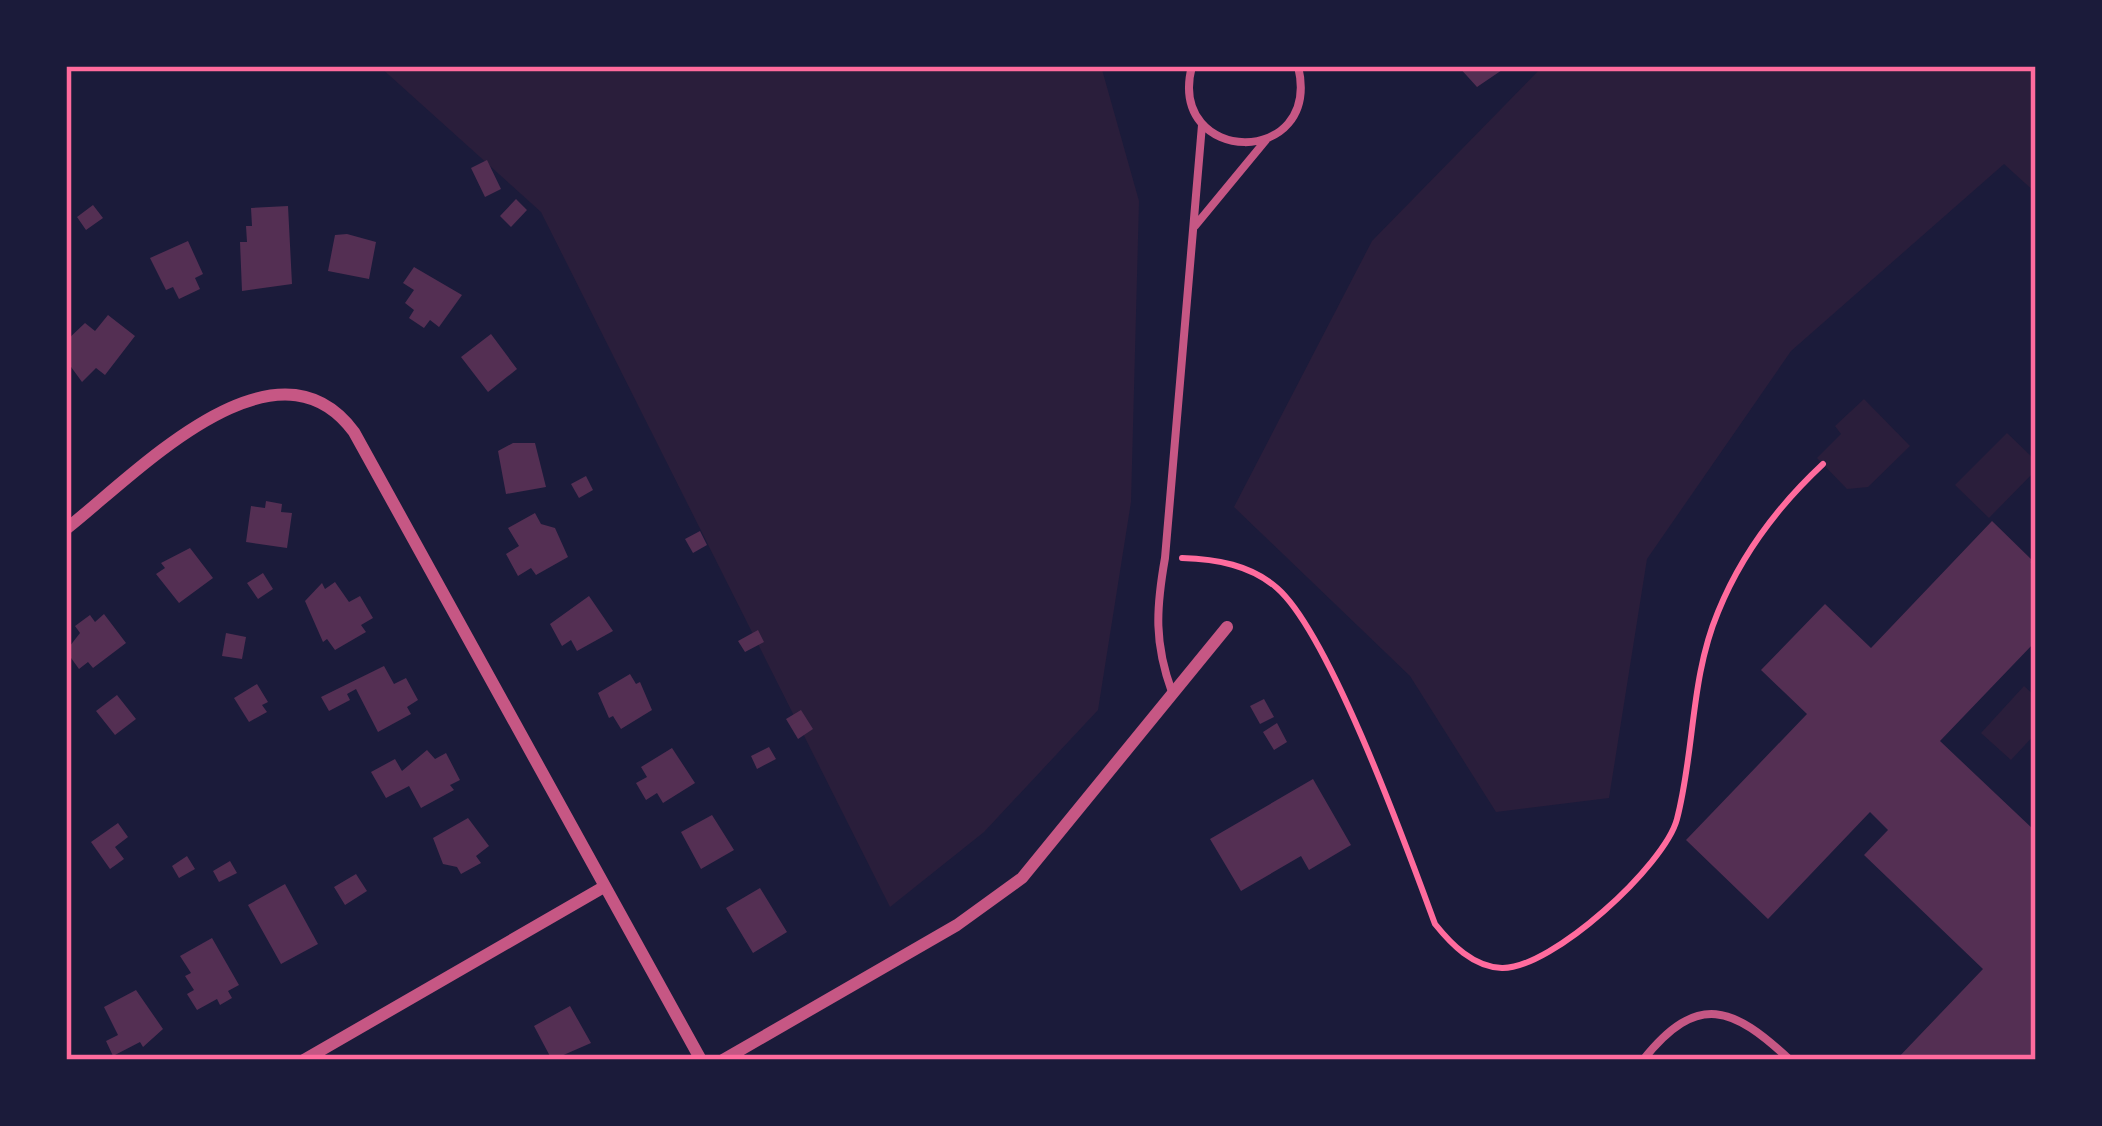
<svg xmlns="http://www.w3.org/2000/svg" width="2102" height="1126" font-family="'Varela Round',sans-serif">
<rect width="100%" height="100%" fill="#1b1b3a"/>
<!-- green -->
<path fill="#2a1e3b" d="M 379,66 L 1101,66 L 1139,201 L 1131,502 L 1098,710 L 984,832 L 890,907 L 541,212 Z
M 1543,66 L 2027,66 L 2036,75 L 2036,193 L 2004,164 L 1791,351 L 1647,559 L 1609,798 L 1496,812 L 1410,676 L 1234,507 L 1372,241 Z
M 1864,399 L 1910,446 L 1868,487 L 1847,489 L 1817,458 L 1841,434 L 1835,426 Z
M 2007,433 L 2036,461 L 2036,470 L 1989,518 L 1955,485 Z
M 2024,686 L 2036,697 L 2036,733 L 2011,760 L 1981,733 Z"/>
<!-- building -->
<path fill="#542f53" d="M 1458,66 L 1508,66 L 1477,87 Z
M 487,160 L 501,189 L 485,197 L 471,168 Z
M 516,199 L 527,210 L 511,227 L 500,216 Z
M 93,205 L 103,218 L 86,230 L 77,217 Z
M 288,206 L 292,284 L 242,291 L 240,242 L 247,242 L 246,226 L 252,226 L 251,208 Z
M 347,234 L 376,242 L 369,279 L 328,271 L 335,235 Z
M 188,241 L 203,274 L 195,278 L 200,289 L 179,299 L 173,287 L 166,290 L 150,258 Z
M 414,267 L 462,295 L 439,327 L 430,320 L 424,328 L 409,318 L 414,310 L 405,303 L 414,290 L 403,283 Z
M 108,315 L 135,336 L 105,375 L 96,368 L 82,382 L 66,360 L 66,341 L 85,323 L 95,331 Z
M 491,334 L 517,369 L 488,392 L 461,357 Z
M 513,443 L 535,443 L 546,487 L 506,494 L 498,451 Z
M 586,476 L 593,490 L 579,498 L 571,484 Z
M 266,501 L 282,504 L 281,512 L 292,513 L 287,548 L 246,542 L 251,506 L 265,508 Z
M 535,513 L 541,524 L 555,528 L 568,557 L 536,575 L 531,568 L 518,576 L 506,554 L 519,546 L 508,528 Z
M 1992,521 L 2036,564 L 2036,641 L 1940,741 L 2036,832 L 2036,1060 L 1896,1060 L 1983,969 L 1864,855 L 1888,830 L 1870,812 L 1768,919 L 1686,840 L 1807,714 L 1761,670 L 1825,604 L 1871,648 Z
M 700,531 L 707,545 L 693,553 L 685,539 Z
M 190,548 L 213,578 L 179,603 L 156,574 L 165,568 L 161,563 Z
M 263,573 L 273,589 L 258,599 L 247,583 Z
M 335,582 L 349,602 L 360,596 L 373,618 L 361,625 L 366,632 L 335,650 L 327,639 L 323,642 L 305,601 L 322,583 L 325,589 Z
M 589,596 L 613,631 L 577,651 L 571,640 L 562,646 L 550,624 Z
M 104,614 L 126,643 L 93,668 L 88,662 L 79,669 L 66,651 L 80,633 L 75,626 L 90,615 L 95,622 Z
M 758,630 L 764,642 L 745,652 L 738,641 Z
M 226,633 L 246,637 L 242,659 L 222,656 Z
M 384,666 L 394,684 L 406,678 L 418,700 L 407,707 L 411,714 L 378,732 L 356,689 L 347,694 L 350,700 L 329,711 L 321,697 Z
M 630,674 L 636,684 L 640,682 L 652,710 L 621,729 L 613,716 L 609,718 L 598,693 Z
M 257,684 L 268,702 L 262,705 L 267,712 L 249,722 L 234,698 Z
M 117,695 L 136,719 L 115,735 L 96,711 Z
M 1264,699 L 1274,717 L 1260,724 L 1250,706 Z
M 801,710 L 813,729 L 798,739 L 786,719 Z
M 1277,723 L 1287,742 L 1274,750 L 1263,732 Z
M 769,747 L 776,759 L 757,769 L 751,756 Z
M 672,748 L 695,783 L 663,803 L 657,793 L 646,800 L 636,783 L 647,777 L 641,767 Z
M 427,750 L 435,759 L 446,753 L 460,780 L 450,785 L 454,790 L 421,808 L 409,786 L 386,798 L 371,772 L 395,759 L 402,771 Z
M 1313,779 L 1351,845 L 1309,870 L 1301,856 L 1241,891 L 1210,839 Z
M 712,815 L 734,850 L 701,869 L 681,832 Z
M 468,818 L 489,846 L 476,856 L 481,863 L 461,874 L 457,867 L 443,864 L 433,838 Z
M 118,823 L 128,837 L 115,847 L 124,859 L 110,869 L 91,842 Z
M 187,856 L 195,869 L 179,878 L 172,866 Z
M 230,861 L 237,873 L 219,882 L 213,871 Z
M 356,874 L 367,891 L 345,905 L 334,887 Z
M 285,884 L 318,944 L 281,964 L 248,905 Z
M 760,888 L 787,932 L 753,953 L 726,908 Z
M 212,938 L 239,985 L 228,991 L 232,998 L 220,1005 L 217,999 L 197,1010 L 187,994 L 194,990 L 185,976 L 191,973 L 180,956 Z
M 136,990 L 163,1029 L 143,1047 L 140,1042 L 113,1056 L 106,1041 L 118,1035 L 104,1007 Z
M 570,1006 L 591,1043 L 552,1060 L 534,1026 Z"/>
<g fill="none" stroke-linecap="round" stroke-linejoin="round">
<!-- path -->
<path stroke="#ff6b9d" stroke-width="6" d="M 1182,558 C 1216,559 1251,565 1277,588 C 1330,634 1408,851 1435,924 C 1451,944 1473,967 1502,968 C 1552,969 1665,865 1677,819 C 1695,750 1690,679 1718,612 C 1741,555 1778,506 1823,464
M 2034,562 L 2036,559"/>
<!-- service -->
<path stroke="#c65784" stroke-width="8" d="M 1192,66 C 1166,166 1323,169 1298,66
M 1195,226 L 1266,140
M 1172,692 C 1154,643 1156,609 1165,558 L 1202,125
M 1643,1060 C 1698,991 1733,1007 1790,1060"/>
<!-- minor -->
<path stroke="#c65784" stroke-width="12" d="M 66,529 C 134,476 275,325 354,432 L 701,1060
M 304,1060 L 602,888
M 723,1060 L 957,925 L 1022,878 L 1227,627"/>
</g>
<!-- border -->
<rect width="2102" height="1126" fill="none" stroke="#1b1b3a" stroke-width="138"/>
<rect x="69" y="69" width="1964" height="988" fill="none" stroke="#ff6b9d" stroke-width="4.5"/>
</svg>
